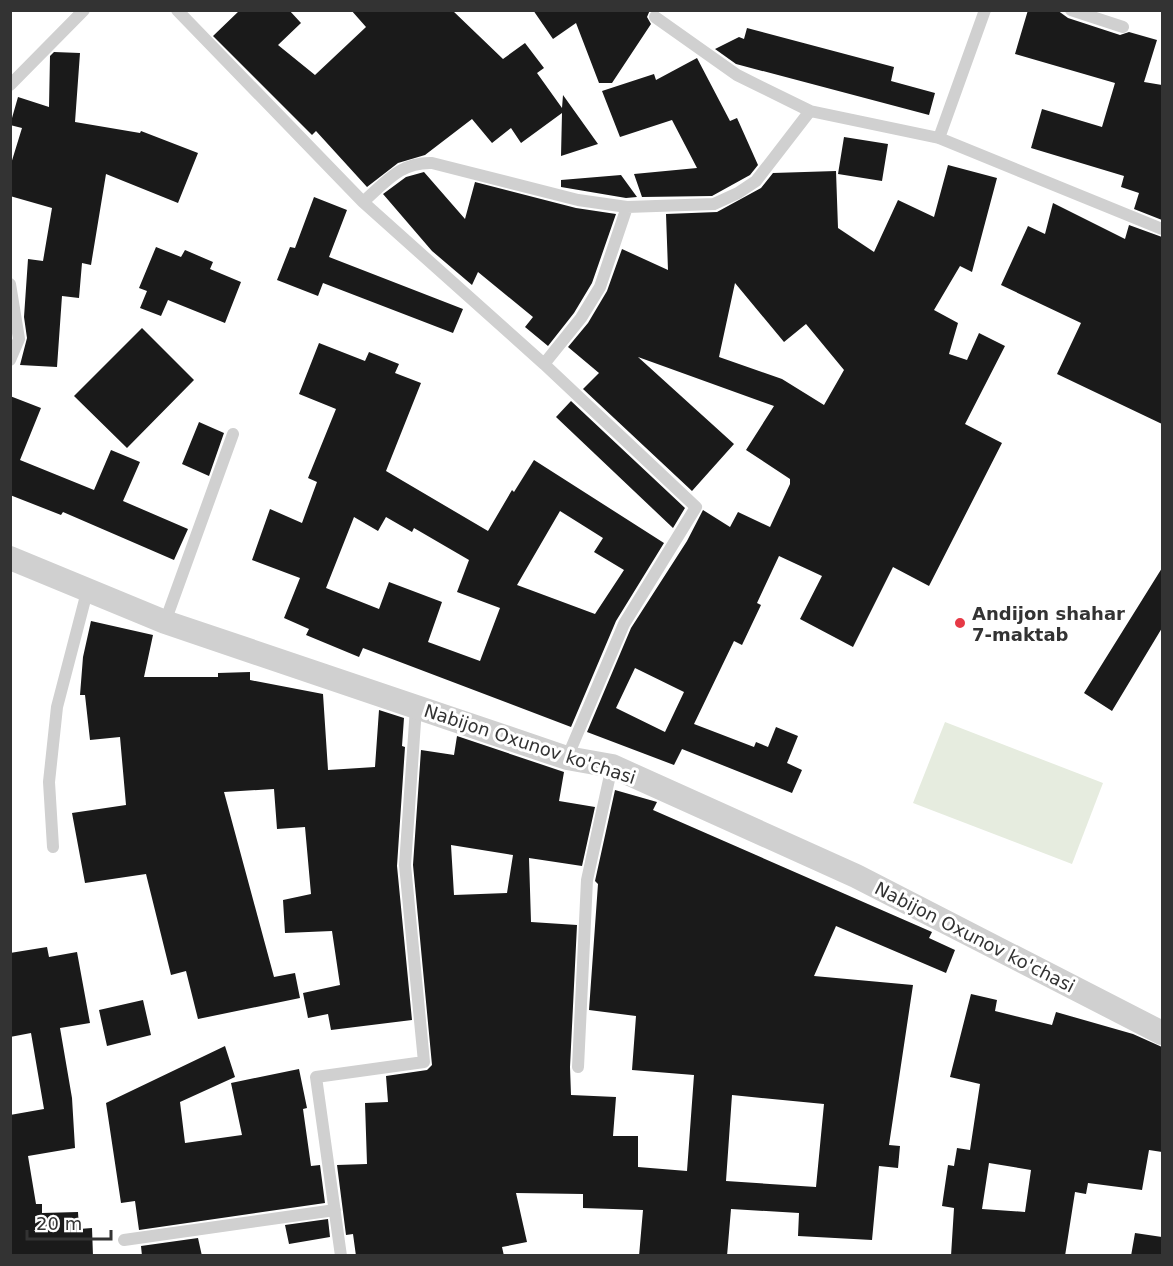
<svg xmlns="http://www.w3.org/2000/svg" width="1173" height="1266" font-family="'DejaVu Sans',sans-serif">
<rect width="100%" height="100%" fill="#fff"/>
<!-- green -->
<path fill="#e6ecdf" d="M 945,722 L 1103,783 L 1072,864 L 913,803 Z"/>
<!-- building -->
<path fill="#1a1a1a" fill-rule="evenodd" d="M 240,10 L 289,10 L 301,23 L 278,45 L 315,75 L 366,27 L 351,10 L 452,10 L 503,59 L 525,43 L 544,68 L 537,73 L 562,108 L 563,95 L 598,144 L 561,156 L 562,113 L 521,143 L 511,128 L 492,143 L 472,119 L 425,155 L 398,163 L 367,187 L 316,131 L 312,135 L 213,36 Z
M 533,10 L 650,10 L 647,17 L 651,24 L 612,83 L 599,83 L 576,23 L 553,39 Z
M 1028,10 L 1057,10 L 1068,18 L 1120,35 L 1129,32 L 1157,40 L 1144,82 L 1162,85 L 1162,220 L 1134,209 L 1139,193 L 1121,187 L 1124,176 L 1031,148 L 1042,109 L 1102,127 L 1115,83 L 1015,54 Z
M 747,28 L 894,67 L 891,81 L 935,93 L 929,115 L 736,64 L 715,49 L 739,37 L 744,39 Z
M 54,52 L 80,53 L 75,122 L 140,133 L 141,131 L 198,153 L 178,203 L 106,174 L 91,265 L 82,263 L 79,298 L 62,296 L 57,367 L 20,365 L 27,338 L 24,317 L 28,259 L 43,261 L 52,208 L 10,196 L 10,167 L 22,128 L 10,125 L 18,97 L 49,107 L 50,56 Z
M 697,58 L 730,121 L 737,118 L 758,165 L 750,175 L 712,196 L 642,197 L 634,174 L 697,168 L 672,120 L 620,137 L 602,91 L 654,74 L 656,80 Z
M 844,137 L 888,144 L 882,181 L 838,174 Z
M 948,165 L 997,178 L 972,272 L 960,266 L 934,310 L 958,323 L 949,354 L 967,360 L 979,333 L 1005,346 L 965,424 L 1002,443 L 929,586 L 893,567 L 853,647 L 800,619 L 822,576 L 779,556 L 757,603 L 761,605 L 742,645 L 734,641 L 694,724 L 754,747 L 756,742 L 768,747 L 776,727 L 798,736 L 787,763 L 802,770 L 792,793 L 682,749 L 674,765 L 587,732 L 631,628 L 687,541 L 703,510 L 730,527 L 738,512 L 770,527 L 790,484 L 790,479 L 746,450 L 774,406 L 638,357 L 734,444 L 692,491 L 583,389 L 599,373 L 568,347 L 588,323 L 607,291 L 622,249 L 668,270 L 666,214 L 717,212 L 761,188 L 773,173 L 836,171 L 838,228 L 874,252 L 898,200 L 934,217 ZM 735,283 L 784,342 L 806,324 L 844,370 L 824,405 L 782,379 L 719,357 ZM 635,668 L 684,692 L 665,732 L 616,708 Z
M 424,172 L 465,219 L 475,182 L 576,208 L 616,214 L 592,283 L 574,313 L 548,346 L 525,327 L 533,317 L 478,272 L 472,285 L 432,251 L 383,194 L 406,177 Z
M 621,175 L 637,197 L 626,198 L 561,187 L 561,180 Z
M 314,197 L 347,210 L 329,257 L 463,309 L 453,333 L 323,283 L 318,296 L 277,280 L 290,247 L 295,248 Z
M 1053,203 L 1125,239 L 1129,225 L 1162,237 L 1162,424 L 1057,374 L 1081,323 L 1001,285 L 1028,226 L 1045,234 Z
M 156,247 L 181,257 L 185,250 L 213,262 L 210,269 L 241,282 L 225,323 L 168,300 L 161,316 L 140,308 L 147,291 L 139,288 Z
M 142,328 L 194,380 L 127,448 L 74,396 Z
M 319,343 L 365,361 L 369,352 L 399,364 L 395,373 L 421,383 L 386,471 L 488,531 L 512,490 L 514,492 L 534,460 L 664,543 L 616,621 L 571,727 L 363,648 L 359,657 L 306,635 L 309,629 L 284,618 L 300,578 L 252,560 L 270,509 L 302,523 L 317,482 L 308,478 L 336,409 L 299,394 ZM 560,511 L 603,538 L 594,552 L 624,570 L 595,614 L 517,585 ZM 354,517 L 378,531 L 386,517 L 412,532 L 414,528 L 469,560 L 457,592 L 500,608 L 480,661 L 428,642 L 442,602 L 389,582 L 379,609 L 326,588 Z
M 10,396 L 41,408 L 20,460 L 94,490 L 111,450 L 140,462 L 123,501 L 188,529 L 174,560 L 63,512 L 61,515 L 10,495 Z
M 571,401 L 685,508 L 673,528 L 556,417 Z
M 199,422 L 224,433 L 209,476 L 182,464 Z
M 1162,568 L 1162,628 L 1112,711 L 1084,693 Z
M 91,621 L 153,635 L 144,677 L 218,677 L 218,673 L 250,672 L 250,680 L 323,694 L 328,770 L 375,767 L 379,710 L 404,718 L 402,746 L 405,747 L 397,866 L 412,1020 L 331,1030 L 328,1014 L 308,1018 L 303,993 L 340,985 L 332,931 L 285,933 L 283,900 L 311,894 L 305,827 L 277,829 L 274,789 L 224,792 L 274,977 L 295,973 L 300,998 L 198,1019 L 186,971 L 171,975 L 146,874 L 85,883 L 72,813 L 126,805 L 120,737 L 90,740 L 85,695 L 80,695 L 83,657 Z
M 457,736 L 564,772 L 559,801 L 595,807 L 582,866 L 529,858 L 531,922 L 577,925 L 570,1067 L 571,1095 L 616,1097 L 613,1136 L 638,1136 L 638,1167 L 687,1171 L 694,1075 L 632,1070 L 636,1016 L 589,1010 L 598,884 L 595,881 L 615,790 L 657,802 L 653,810 L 932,932 L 929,938 L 955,950 L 946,973 L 836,926 L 814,976 L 913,985 L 889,1145 L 900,1146 L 898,1168 L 879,1166 L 872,1240 L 798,1236 L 799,1213 L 731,1209 L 727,1256 L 639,1256 L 643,1210 L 583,1208 L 583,1194 L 516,1193 L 527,1242 L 502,1247 L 504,1256 L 356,1256 L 353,1234 L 346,1235 L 337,1165 L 367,1164 L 365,1103 L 388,1102 L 386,1076 L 427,1070 L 432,1065 L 413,865 L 421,750 L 454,755 ZM 451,845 L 513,855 L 507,893 L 454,895 ZM 732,1095 L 824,1104 L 816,1187 L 726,1181 Z
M 47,947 L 49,957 L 77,952 L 90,1023 L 60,1028 L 72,1098 L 75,1148 L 28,1156 L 36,1204 L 42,1204 L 42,1213 L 78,1212 L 79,1229 L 92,1228 L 93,1256 L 10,1256 L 10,1115 L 44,1109 L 31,1033 L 10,1037 L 10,953 Z
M 971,994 L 997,1000 L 995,1011 L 1052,1025 L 1056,1012 L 1133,1034 L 1162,1047 L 1162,1152 L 1149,1150 L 1142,1190 L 1088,1183 L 1086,1194 L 1075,1192 L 1065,1256 L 951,1256 L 954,1208 L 942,1206 L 948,1165 L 954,1166 L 957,1148 L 970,1150 L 980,1084 L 950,1077 ZM 989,1163 L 1031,1170 L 1025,1212 L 982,1209 Z
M 143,1000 L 151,1035 L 107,1046 L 99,1010 Z
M 225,1046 L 235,1077 L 180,1102 L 185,1143 L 242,1135 L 231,1083 L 299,1069 L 307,1108 L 303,1109 L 311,1166 L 320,1165 L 325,1203 L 139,1230 L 135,1201 L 121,1203 L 106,1103 Z
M 328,1219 L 330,1237 L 289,1244 L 285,1225 Z
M 1135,1233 L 1162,1237 L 1162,1256 L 1131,1256 Z
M 198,1238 L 202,1256 L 142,1256 L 141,1246 Z"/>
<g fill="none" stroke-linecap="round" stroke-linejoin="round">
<!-- lane -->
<path stroke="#d0d0d0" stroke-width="12" d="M 177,10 L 363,202 C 386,182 400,162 432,163 L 578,200 L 627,207 L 714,204 L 738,193 L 756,181 L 810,111 L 939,138 L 1162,229
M 1071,10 L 1123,27
M 655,17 L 737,75 L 810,111
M 10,85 L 84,10
M 939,138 L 985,10
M 363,202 L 544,364 L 696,507 L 624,624 L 567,758
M 10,284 L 19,339 L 10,360
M 544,364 L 581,318 L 600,287 L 627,207
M 165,622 L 233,434
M 53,847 L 49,782 L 57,707 L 88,588
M 578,1067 L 587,880 L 612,766
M 124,1240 L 335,1210
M 341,1256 L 316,1077 L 424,1062 L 405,865 L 416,708"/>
<!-- street -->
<path stroke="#d0d0d0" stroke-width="24" d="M 10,558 L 165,622 L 567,758 L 612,766 L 856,876 L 1162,1033"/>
</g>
<!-- markers -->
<circle fill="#e63946" stroke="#fff" stroke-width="2" cx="960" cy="623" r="6"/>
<g text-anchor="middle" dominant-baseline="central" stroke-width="6" stroke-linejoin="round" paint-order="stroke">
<!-- poi labels -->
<g font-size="18" font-weight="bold" fill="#333" stroke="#fff" text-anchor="start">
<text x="972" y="613">Andijon shahar<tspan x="972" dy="21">7-maktab</tspan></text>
</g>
<!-- street labels -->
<g font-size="18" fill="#333" stroke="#fff">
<text transform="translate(530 744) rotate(18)">Nabijon Oxunov ko'chasi</text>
<text transform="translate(975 937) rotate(27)">Nabijon Oxunov ko'chasi</text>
</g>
</g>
<!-- border -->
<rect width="1173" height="1266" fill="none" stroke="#333333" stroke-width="24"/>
<!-- scale -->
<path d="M27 1230v9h84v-9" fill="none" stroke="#333333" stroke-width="3"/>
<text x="36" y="1230" font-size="18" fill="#333333" stroke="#ffffff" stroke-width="4.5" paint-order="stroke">20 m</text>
</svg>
